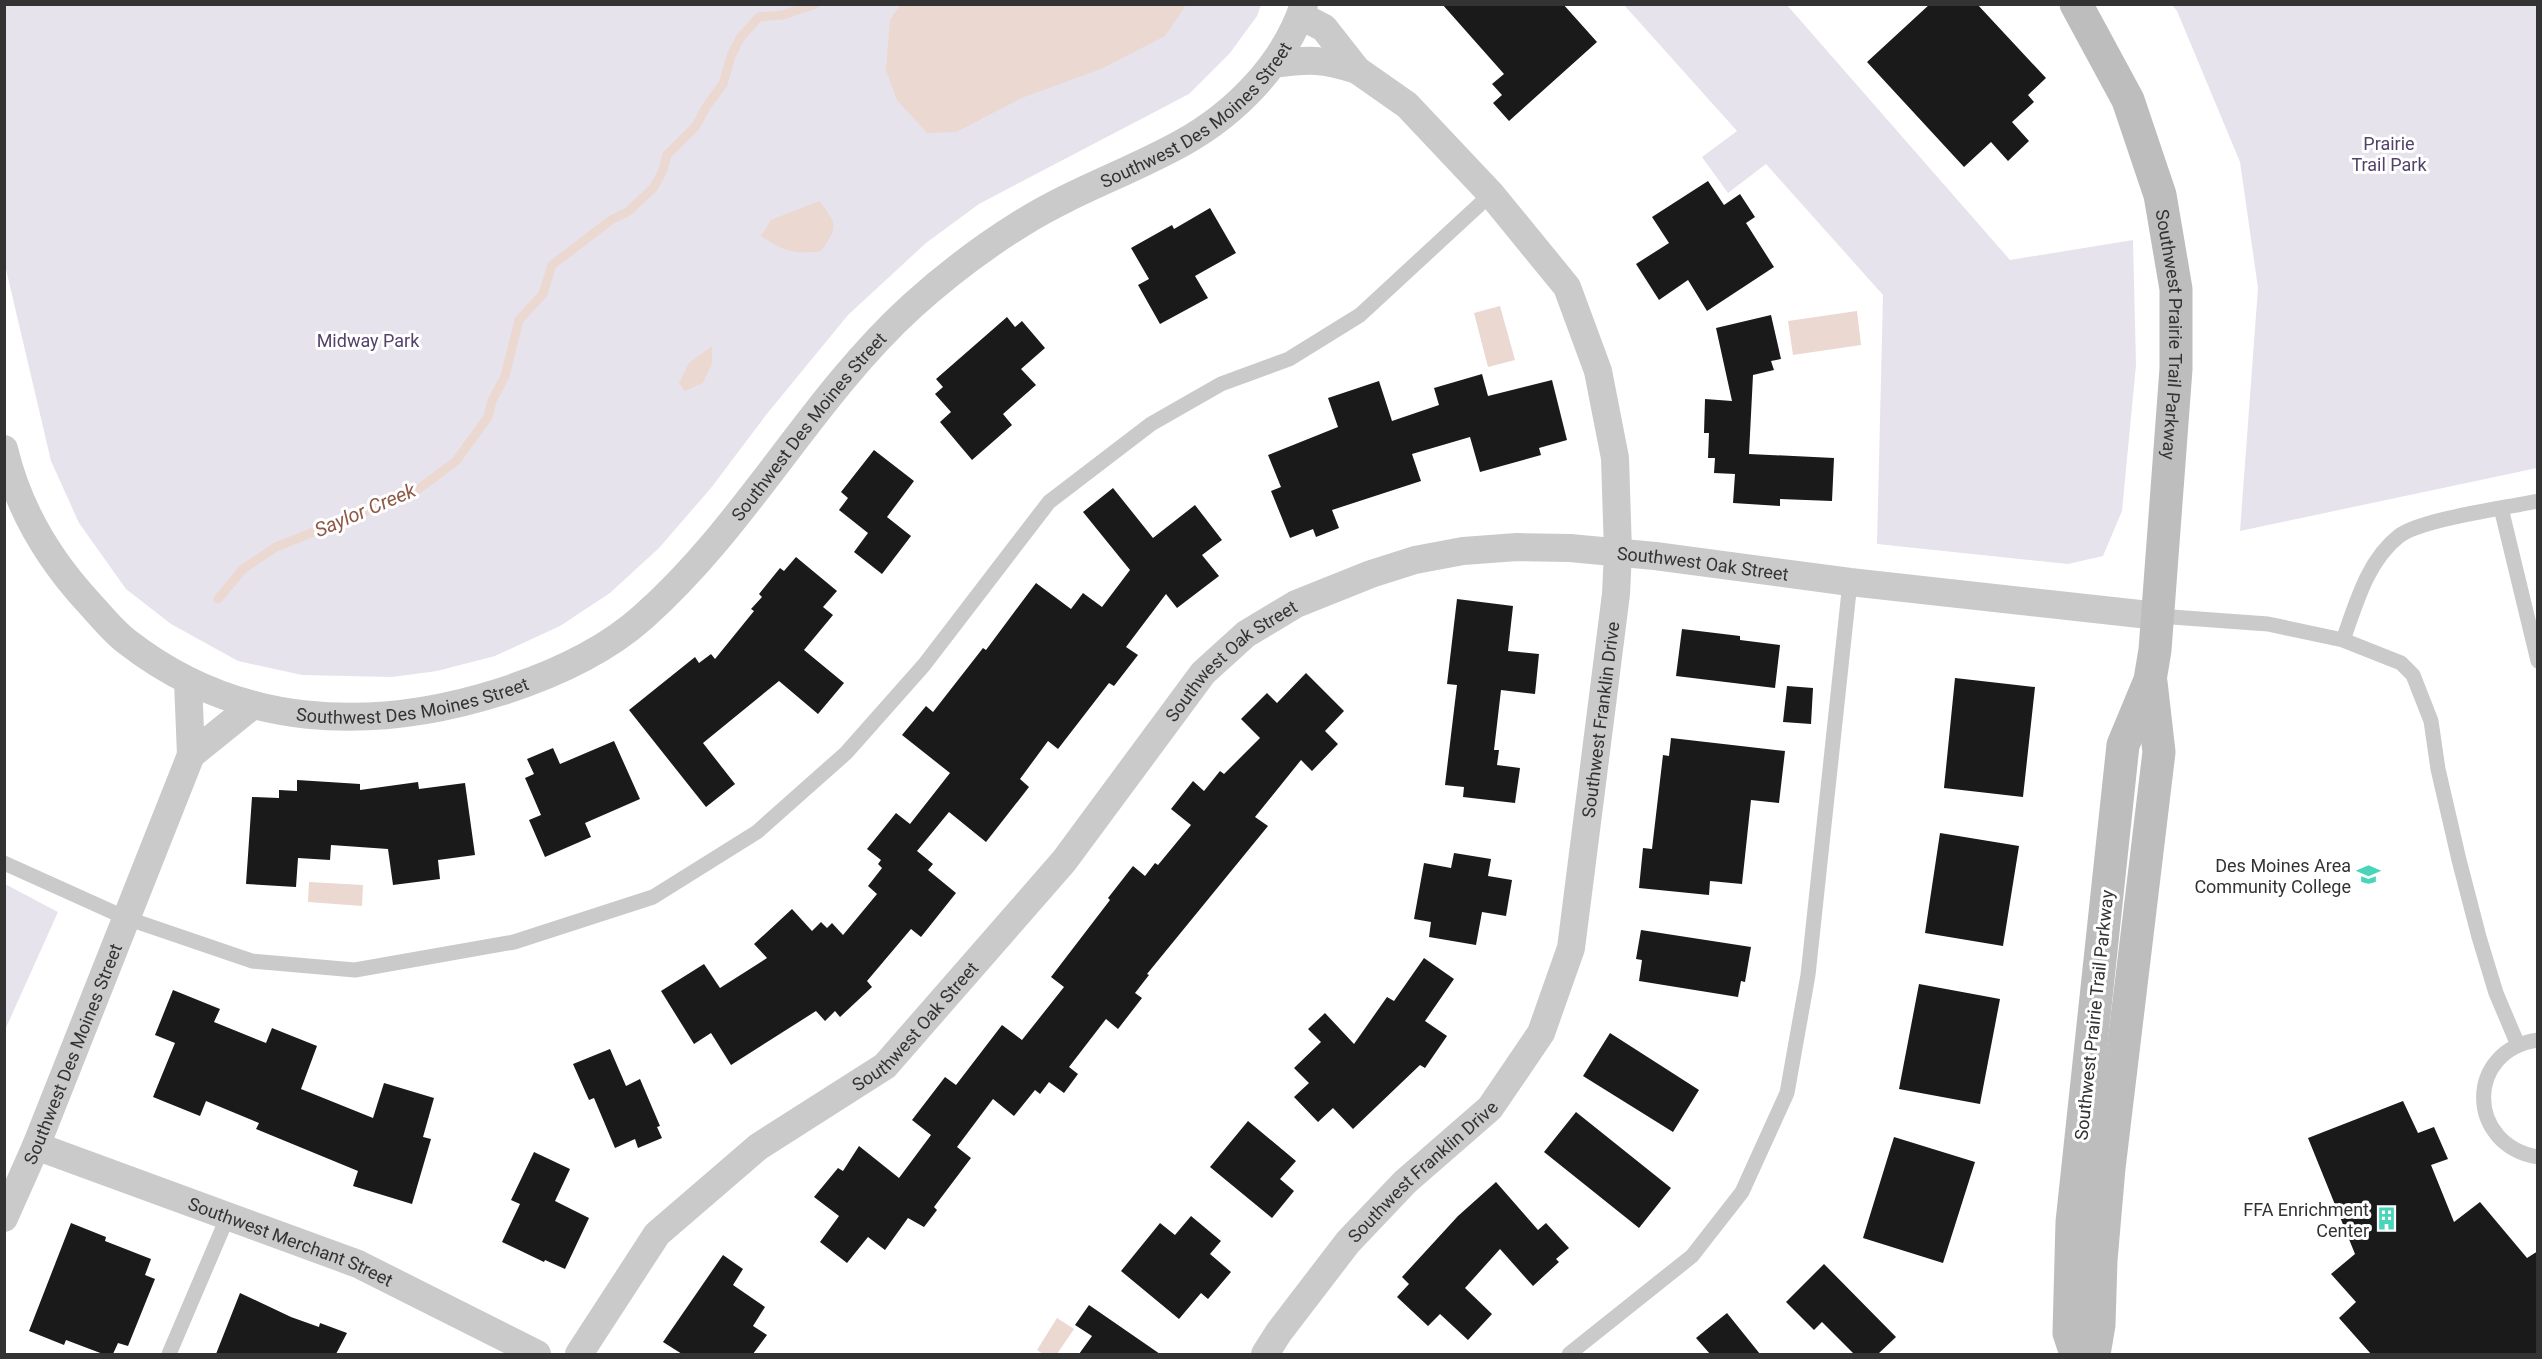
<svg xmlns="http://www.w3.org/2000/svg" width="2542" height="1359" font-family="Roboto,sans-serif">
<rect width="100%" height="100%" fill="#fff"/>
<!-- green -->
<path fill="#e6e3ed" d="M 4,5 L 1261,5 L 1257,16 L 1230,53 L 1189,94 L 979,204 L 926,243 L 848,315 L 766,415 L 711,488 L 659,548 L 610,593 L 560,626 L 495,656 L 437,671 L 392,677 L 302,675 L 238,661 L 171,624 L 126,589 L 79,523 L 51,461 L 5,265 Z
M 1624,5 L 1787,5 L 2010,260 L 2133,240 L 2136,365 L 2122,511 L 2103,556 L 2068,564 L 1877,544 L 1883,295 L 1766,164 L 1728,193 L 1702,157 L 1737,131 Z
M 2172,5 L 2537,5 L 2537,468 L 2240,531 L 2258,288 L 2240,162 L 2177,11 Z
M 5,884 L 58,912 L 5,1030 Z"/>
<!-- water -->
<path fill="#ebd8d1" d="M 900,5 L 900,4 L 1186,5 L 1165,36 L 1101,69 L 1024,97 L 956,132 L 927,133 L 897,100 L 886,70 L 890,20 Z
M 819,201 C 837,224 839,226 821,251 C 795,255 783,251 761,236 L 771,220 Z
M 1500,306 L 1515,360 L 1488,367 L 1474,313 Z
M 1857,311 L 1861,345 L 1793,355 L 1788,321 Z
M 712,346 L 712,363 L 703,383 L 685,391 L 679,383 L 689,363 Z
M 309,882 L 363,885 L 362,906 L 308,902 Z
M 1057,1318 L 1074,1329 L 1057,1354 L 1043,1354 L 1037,1350 Z"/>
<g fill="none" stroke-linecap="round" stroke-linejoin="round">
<!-- stream -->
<path stroke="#ebd8d1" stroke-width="9" d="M 218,599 L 243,569 L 276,547 L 416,491 L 456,461 L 488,417 L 492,401 L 505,376 L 519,320 L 543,294 L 552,265 L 611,220 L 629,211 L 654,187 L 663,170 L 667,155 L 696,126 L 706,107 L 723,84 L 731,56 L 740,38 L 759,17 L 782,15 L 816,4"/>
</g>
<!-- building -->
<path fill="#1a1a1a" d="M 1442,4 L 1563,4 L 1597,42 L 1509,121 L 1493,103 L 1502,95 L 1492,84 L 1504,74 Z
M 1930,4 L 1977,4 L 2046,78 L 2028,95 L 2034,102 L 2012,122 L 2029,141 L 2008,161 L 1991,142 L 1964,167 L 1867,62 Z
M 1708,181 L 1724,205 L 1740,194 L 1755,217 L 1746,223 L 1774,267 L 1707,311 L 1688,280 L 1659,300 L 1636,264 L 1669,243 L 1652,217 Z
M 1210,208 L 1236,253 L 1195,276 L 1208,298 L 1160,324 L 1138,285 L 1149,279 L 1131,248 L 1172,225 L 1174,229 Z
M 1771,315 L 1781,359 L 1771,361 L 1774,370 L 1753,375 L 1749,454 L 1834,458 L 1832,501 L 1780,499 L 1780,506 L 1733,503 L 1735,474 L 1714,473 L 1715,458 L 1708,458 L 1709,433 L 1704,433 L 1705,399 L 1732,401 L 1716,328 Z
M 1007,317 L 1015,327 L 1022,321 L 1045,348 L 1021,369 L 1036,385 L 1003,414 L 1012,425 L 972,460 L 940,422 L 951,412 L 935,394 L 943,387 L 936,379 Z
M 1482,374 L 1488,396 L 1552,380 L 1567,440 L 1539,448 L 1541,455 L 1480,472 L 1470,437 L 1412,454 L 1421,481 L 1332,510 L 1339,528 L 1316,537 L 1313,529 L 1290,538 L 1271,491 L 1281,487 L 1268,455 L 1338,427 L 1328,398 L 1379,381 L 1392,421 L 1439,405 L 1434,388 Z
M 874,450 L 914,481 L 887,517 L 911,536 L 882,574 L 854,552 L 868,533 L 839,510 L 848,498 L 841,492 Z
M 1113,488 L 1153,538 L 1195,505 L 1222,540 L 1202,555 L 1219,576 L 1177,608 L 1166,594 L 1126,647 L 1138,655 L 1114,686 L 1109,683 L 1058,749 L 1048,741 L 1020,779 L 1029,787 L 986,842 L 949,812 L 917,851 L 933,864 L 928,870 L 956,893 L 921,937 L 911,929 L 867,981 L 872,987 L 840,1017 L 835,1011 L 825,1021 L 816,1011 L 731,1065 L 711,1033 L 694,1044 L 661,991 L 704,964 L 720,988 L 767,958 L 754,944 L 792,909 L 812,931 L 821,922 L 827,928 L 832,923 L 843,935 L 877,894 L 868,886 L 882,868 L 878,864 L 881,860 L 867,849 L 896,813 L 910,824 L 950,773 L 902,735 L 926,706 L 933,712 L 983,648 L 986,650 L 1036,583 L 1071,609 L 1083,593 L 1102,607 L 1130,570 L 1083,512 Z
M 796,557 L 837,591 L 823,607 L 833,615 L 804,650 L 844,683 L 818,714 L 779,681 L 703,743 L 735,784 L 706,807 L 629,710 L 695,657 L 699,663 L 711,654 L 715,659 L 754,611 L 751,609 L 762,597 L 759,594 L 780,568 L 784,571 Z
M 1457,599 L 1513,606 L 1508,651 L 1539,654 L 1535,694 L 1501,690 L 1494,750 L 1499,750 L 1497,765 L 1520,768 L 1515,803 L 1463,797 L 1464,787 L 1445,785 L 1457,685 L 1447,684 Z
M 1682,629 L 1740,636 L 1740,640 L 1780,645 L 1775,688 L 1676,676 Z
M 1306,673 L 1344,711 L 1325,731 L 1338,744 L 1312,771 L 1301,760 L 1255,817 L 1268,826 L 1147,974 L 1149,975 L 1135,993 L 1142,998 L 1118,1029 L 1106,1019 L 1069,1067 L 1078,1074 L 1064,1093 L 1049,1082 L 1040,1094 L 1035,1090 L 1014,1116 L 993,1099 L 957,1147 L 971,1158 L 934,1207 L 937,1210 L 924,1227 L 908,1218 L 885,1250 L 868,1237 L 847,1263 L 820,1242 L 839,1216 L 814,1197 L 838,1168 L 843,1171 L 859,1146 L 899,1178 L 931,1135 L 912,1120 L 945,1077 L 956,1085 L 1002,1025 L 1022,1040 L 1064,987 L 1051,977 L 1110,900 L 1108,898 L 1133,866 L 1145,876 L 1155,863 L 1158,865 L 1191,825 L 1171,809 L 1193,781 L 1204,791 L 1220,771 L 1224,774 L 1260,738 L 1241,719 L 1267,693 L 1277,703 Z
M 1955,678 L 2035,687 L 2023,797 L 1944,788 Z
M 1787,686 L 1813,688 L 1811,724 L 1783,722 Z
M 1671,738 L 1785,751 L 1779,803 L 1751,800 L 1742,884 L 1710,881 L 1709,895 L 1639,888 L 1643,848 L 1652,849 L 1663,755 L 1669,756 Z
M 614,741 L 640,799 L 585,823 L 591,837 L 545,857 L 529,820 L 541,815 L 525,778 L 534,774 L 527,759 L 553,748 L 560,764 Z
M 297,780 L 360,784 L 360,790 L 418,782 L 419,789 L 465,783 L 475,855 L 438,860 L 440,879 L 393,885 L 388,849 L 331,845 L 330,860 L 298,858 L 296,887 L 246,884 L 252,797 L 279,798 L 279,790 L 297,791 Z
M 1940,833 L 2019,846 L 2003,946 L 1925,933 Z
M 1454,853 L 1491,859 L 1488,876 L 1512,880 L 1506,916 L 1482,912 L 1476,945 L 1429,937 L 1431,922 L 1414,919 L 1424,863 L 1451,868 Z
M 1641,930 L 1751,947 L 1745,982 L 1741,981 L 1738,997 L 1639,981 L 1642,960 L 1636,959 Z
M 1424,958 L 1454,979 L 1425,1021 L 1447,1036 L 1425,1068 L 1420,1065 L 1353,1129 L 1333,1108 L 1318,1122 L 1294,1097 L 1309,1083 L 1294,1068 L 1321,1042 L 1308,1029 L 1325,1013 L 1354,1044 L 1387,997 L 1394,1001 Z
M 1919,984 L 2000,999 L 1980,1104 L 1899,1089 Z
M 173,990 L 220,1009 L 214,1022 L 266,1043 L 272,1028 L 317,1046 L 301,1089 L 373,1118 L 384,1083 L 434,1098 L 423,1137 L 431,1139 L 412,1204 L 353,1186 L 358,1171 L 256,1129 L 259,1123 L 206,1101 L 200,1116 L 153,1097 L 175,1043 L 155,1035 Z
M 1610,1033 L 1699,1090 L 1673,1132 L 1583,1076 Z
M 610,1049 L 626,1086 L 640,1079 L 660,1126 L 657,1127 L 662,1138 L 638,1148 L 635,1139 L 615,1148 L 594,1098 L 589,1100 L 573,1064 Z
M 2403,1101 L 2418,1133 L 2434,1127 L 2448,1159 L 2431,1165 L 2454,1222 L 2480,1202 L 2527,1258 L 2538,1251 L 2538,1354 L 2371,1354 L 2339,1318 L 2356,1302 L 2331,1274 L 2355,1254 L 2308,1138 Z
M 1576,1112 L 1671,1188 L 1639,1228 L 1544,1152 Z
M 1248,1121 L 1296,1161 L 1280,1179 L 1294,1191 L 1272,1218 L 1210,1167 Z
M 1894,1137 L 1975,1162 L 1943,1263 L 1863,1238 Z
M 534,1152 L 570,1169 L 555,1201 L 589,1218 L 565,1269 L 545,1260 L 544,1262 L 502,1242 L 520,1204 L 511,1200 Z
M 1496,1182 L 1538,1230 L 1546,1223 L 1569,1248 L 1556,1259 L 1559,1262 L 1533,1286 L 1500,1249 L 1465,1288 L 1492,1314 L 1468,1340 L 1440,1314 L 1428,1326 L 1397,1297 L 1409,1284 L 1402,1277 L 1458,1216 Z
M 1191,1216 L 1221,1241 L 1210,1254 L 1231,1272 L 1208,1299 L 1201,1293 L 1179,1319 L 1121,1271 L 1160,1223 L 1175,1235 Z
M 71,1223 L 106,1237 L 105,1241 L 151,1259 L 145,1275 L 155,1279 L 128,1346 L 118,1343 L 113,1354 L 103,1354 L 66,1340 L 64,1345 L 29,1331 Z
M 723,1255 L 743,1269 L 733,1285 L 765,1307 L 753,1326 L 767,1335 L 753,1354 L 682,1354 L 663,1342 Z
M 1824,1264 L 1896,1337 L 1878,1354 L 1854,1354 L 1822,1322 L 1814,1330 L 1786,1302 Z
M 240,1293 L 291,1317 L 319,1327 L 320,1323 L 347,1333 L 336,1354 L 216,1354 Z
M 1089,1305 L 1160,1354 L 1079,1354 L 1092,1336 L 1075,1325 Z
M 1727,1313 L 1760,1354 L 1710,1354 L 1696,1338 Z"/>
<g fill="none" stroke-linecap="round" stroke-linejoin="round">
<!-- lane -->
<path stroke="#cacaca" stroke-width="15" d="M 2501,508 L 2538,661
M 2158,616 L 2268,624 L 2343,640 L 2401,663 L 2413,675 L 2431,721 L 2438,769 L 2459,860 L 2479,937 L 2496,993 L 2518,1045
M 2343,640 C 2356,604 2367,561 2399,536 C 2421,519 2506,508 2538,501
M 4,863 L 126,918 L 252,961 L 355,970 L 514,942 L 653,897 L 757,832 L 846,753 L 924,665 L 1049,502 L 1151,424 L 1221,384 L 1289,359 L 1360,315 L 1491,194
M 2538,1040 C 2465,1050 2466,1145 2538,1157
M 169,1354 L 228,1216
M 1569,1354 L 1692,1256 L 1742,1192 L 1787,1093 L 1808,975 L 1850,582"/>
<!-- street -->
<g stroke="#cacaca" stroke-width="28">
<path d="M 1274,64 C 1310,59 1323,59 1357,70"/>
<path id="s1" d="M 4,449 C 18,508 49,560 90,604 C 102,617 113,631 126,641 C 237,728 370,733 500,692 C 550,676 604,652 643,617 C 747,525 810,399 912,306 C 944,277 985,246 1022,223 C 1073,191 1130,172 1182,143 C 1236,113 1285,63 1304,4"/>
<path d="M 188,682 L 191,755 L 253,705"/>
<path id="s2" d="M 36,1146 L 358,1264 L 537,1354"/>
<path id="s3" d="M 4,1218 L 36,1146 L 191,755"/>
<path id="s4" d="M 579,1354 L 657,1234 L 758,1147 L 885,1066 L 1064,861 L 1203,673 L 1246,634 L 1296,604 L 1371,574 L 1415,560 L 1463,551 L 1517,547 L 1570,548 L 1655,556 L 1850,582 L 2158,616"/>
<path id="s5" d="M 1265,1354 L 1279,1332 L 1348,1242 L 1405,1182 L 1490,1108 L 1541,1033 L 1571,948 L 1616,594 L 1618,552 L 1615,458 L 1598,371 L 1567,287 L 1491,194 L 1407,105 L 1357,70 L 1324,28 L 1301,16"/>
</g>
<!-- secondary -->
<g stroke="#bdbdbd" stroke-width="33">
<path id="s6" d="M 2076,4 L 2128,100 L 2160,195 L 2176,289 L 2176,369 L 2155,650 L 2150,680 L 2123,745 L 2072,1222 L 2069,1333 L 2076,1354"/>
<path d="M 2094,1354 L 2099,1325 L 2101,1260 L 2109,1168 L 2159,752 L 2151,682"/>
</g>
</g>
<!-- icons -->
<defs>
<symbol id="university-bare" viewBox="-9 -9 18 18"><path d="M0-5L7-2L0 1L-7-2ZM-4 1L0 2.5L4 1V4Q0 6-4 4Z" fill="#49d5b9" stroke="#fff" stroke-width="2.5" paint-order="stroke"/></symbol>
<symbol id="building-bare" viewBox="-9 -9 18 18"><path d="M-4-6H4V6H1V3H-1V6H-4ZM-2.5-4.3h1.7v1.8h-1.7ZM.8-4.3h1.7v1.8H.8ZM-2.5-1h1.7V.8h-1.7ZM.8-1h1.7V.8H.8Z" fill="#49d5b9" stroke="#fff" stroke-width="2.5" paint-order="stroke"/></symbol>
</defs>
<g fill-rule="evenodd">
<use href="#university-bare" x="2352" y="858" width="33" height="33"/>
<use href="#building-bare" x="2370" y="1202" width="33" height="33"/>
</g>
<g text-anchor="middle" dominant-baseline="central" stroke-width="6" stroke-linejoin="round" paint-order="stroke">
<!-- street labels -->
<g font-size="18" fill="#333" stroke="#fff">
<text stroke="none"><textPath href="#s1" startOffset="1544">Southwest Des Moines Street</textPath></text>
<text stroke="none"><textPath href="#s6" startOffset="350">Southwest Prairie Trail Parkway</textPath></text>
<text stroke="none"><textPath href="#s1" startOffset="1040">Southwest Des Moines Street</textPath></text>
<text stroke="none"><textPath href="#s4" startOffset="1466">Southwest Oak Street</textPath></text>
<text stroke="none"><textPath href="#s4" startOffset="962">Southwest Oak Street</textPath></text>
<text stroke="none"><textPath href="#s1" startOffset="536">Southwest Des Moines Street</textPath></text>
<text stroke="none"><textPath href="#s5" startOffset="746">Southwest Franklin Drive</textPath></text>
<text transform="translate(2094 1015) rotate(-84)">Southwest Prairie Trail Parkway</text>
<text stroke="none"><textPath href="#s4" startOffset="476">Southwest Oak Street</textPath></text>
<text stroke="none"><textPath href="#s3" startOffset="178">Southwest Des Moines Street</textPath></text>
<text stroke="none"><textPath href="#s5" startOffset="242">Southwest Franklin Drive</textPath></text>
<text stroke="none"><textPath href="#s2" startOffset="272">Southwest Merchant Street</textPath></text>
</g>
<!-- park labels -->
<g font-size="18" fill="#53436b" stroke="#fff">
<text x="2389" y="143">Prairie<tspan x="2389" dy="21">Trail Park</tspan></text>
<text x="368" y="340">Midway Park</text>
</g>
<!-- poi labels -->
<g font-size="18" fill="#333" stroke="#fff" text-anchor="end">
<text x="2351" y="865">Des Moines Area<tspan x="2351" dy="21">Community College</tspan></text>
<text x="2369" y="1209">FFA Enrichment<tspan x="2369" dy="21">Center</tspan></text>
</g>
<!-- water labels -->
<g font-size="20" font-style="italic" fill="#8e5947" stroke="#fff">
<text transform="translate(365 510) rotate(-23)">Saylor Creek</text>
</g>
</g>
<!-- border -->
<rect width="2542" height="1359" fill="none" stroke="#333333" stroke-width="12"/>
</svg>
